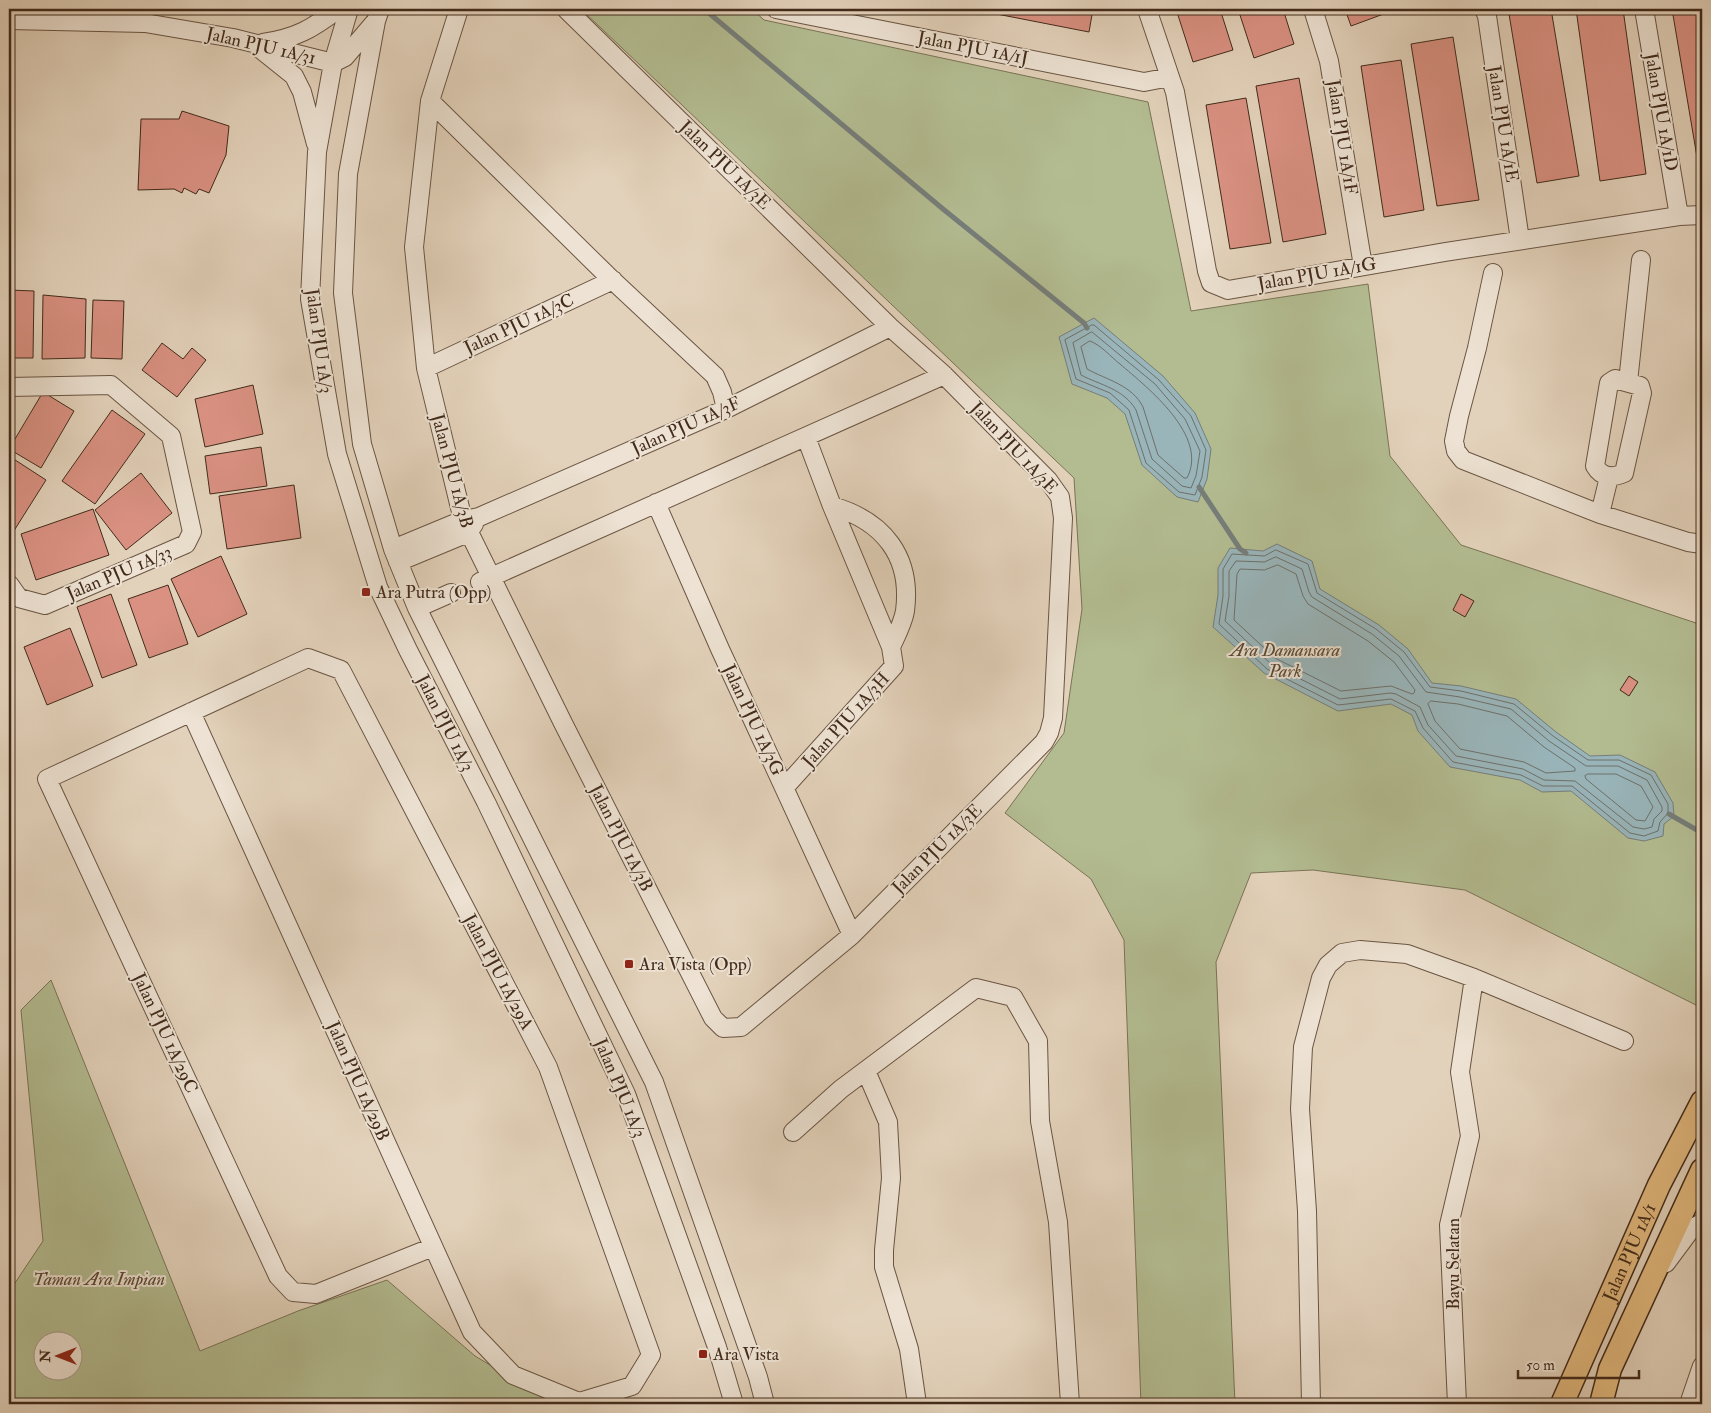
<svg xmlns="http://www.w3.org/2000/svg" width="1711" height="1413" font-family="'IM FELL Double Pica',serif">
<rect width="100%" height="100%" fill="#e3d2bb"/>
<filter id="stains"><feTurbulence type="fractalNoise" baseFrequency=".004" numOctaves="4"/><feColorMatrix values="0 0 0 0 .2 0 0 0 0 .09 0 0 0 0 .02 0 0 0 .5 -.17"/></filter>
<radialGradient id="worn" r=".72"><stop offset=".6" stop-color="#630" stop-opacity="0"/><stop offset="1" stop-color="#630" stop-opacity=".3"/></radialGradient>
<!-- green -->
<path fill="#b3bc91" stroke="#7a7456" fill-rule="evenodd" d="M 581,9 L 752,9 L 764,20 L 1148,102 L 1191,311 L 1368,284 L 1390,456 L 1461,545 L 1702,625 L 1702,1008 L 1465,890 L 1313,870 L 1251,873 L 1216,962 L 1235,1404 L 1141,1404 L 1124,940 L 1091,879 L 1005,813 L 1064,733 L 1082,609 L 1074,478 Z
M 51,980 L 200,1351 L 298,1311 L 387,1280 L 475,1356 L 555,1404 L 9,1404 L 9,1298 L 11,1289 L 43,1241 L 21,1010 ZM 42,1340 L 72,1340 L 72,1370 L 42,1370 Z"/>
<!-- water -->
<path fill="#99b5ba" stroke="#767e7a" d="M 1094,318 L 1163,376 L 1195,413 L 1211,449 L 1207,479 L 1198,502 L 1177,497 L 1142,465 L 1125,414 L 1107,398 L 1072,384 L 1059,337 Z
M 1277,544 L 1312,561 L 1320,589 L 1379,625 L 1408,649 L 1432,683 L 1461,686 L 1516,699 L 1556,732 L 1590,756 L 1620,755 L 1655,772 L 1673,803 L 1674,816 L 1664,824 L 1663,836 L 1644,841 L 1628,838 L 1571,791 L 1542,792 L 1520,780 L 1450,767 L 1418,731 L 1412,715 L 1391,704 L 1338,711 L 1264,673 L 1213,627 L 1218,595 L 1218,568 L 1230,548 L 1263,551 Z"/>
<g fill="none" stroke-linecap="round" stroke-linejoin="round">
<!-- shore -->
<path stroke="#6e706a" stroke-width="1" d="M 1092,325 L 1094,325 L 1159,380 L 1191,416 L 1206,450 L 1202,477 L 1195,495 L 1179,492 L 1146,463 L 1129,410 L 1110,393 L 1076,379 L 1065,340 Z
M 1092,332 L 1155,384 L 1185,419 L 1200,451 L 1196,476 L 1191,488 L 1182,486 L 1152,459 L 1136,410 C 1124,389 1100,385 1081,375 L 1073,343 Z
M 1090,341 C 1101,345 1111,357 1120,364 C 1148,388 1209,436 1187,478 L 1184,478 L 1158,455 L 1143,407 C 1132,385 1107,380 1087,369 L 1081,347 Z
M 1276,550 L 1308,564 L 1317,593 L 1376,629 L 1404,652 L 1430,687 L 1461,691 L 1514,704 L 1553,736 L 1588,760 L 1619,760 L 1651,775 L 1668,804 L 1668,813 L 1660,822 L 1658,831 L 1644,836 L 1630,833 L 1572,786 L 1543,786 L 1521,775 L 1453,762 L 1423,728 L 1415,711 L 1391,699 L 1338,705 L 1267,669 L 1219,624 L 1223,596 L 1223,569 L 1232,554 L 1264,556 Z
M 1276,557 L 1302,569 L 1309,592 L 1312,597 L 1372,634 L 1399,656 L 1426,692 L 1460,697 L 1511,709 L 1549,741 L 1586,766 L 1618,766 L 1647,780 L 1662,807 L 1662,811 L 1654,819 L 1652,827 L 1644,829 L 1633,827 L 1575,781 L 1544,780 L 1523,769 L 1456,756 L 1428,725 L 1420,707 L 1396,694 L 1390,693 L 1340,699 L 1271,664 L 1225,621 L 1229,596 L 1229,571 L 1236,561 L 1264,562 Z
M 1278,565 L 1296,574 L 1303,596 L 1308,604 L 1368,641 L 1394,662 L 1415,690 L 1414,693 L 1412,694 L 1391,686 L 1341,691 L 1275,658 L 1234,620 L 1237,574 L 1240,569 L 1264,570 Z
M 1431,701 L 1458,704 L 1507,716 L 1544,747 L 1575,768 L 1575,771 L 1546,773 L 1524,762 L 1460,749 L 1435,721 L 1428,704 Z
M 1588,774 L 1616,774 L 1641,786 L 1653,807 L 1645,821 L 1636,820 L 1586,779 L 1585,776 Z"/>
<!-- stream -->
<path stroke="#767e7a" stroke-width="5" d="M 704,9 L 943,209 L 1084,323 L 1087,328
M 1199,487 L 1240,549 L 1246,553
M 1669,814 L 1702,833"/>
</g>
<!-- building -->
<path fill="#da9182" stroke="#422b1b" d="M 971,9 L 1093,9 L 1089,32 Z
M 1176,9 L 1220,9 L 1233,50 L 1193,62 Z
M 1238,9 L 1283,9 L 1294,44 L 1254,58 Z
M 1345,9 L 1388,9 L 1389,12 L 1351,26 Z
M 1539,9 L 1551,9 L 1579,176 L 1537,183 L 1509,14 Z
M 1576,9 L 1623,9 L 1646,174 L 1600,181 Z
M 1672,9 L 1702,9 L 1702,168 L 1699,169 Z
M 1453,37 L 1479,200 L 1437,206 L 1411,44 Z
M 1401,60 L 1424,210 L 1384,217 L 1361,66 Z
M 1299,78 L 1326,234 L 1283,242 L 1256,86 Z
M 1246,98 L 1271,243 L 1230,249 L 1206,105 Z
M 182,111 L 229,126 L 226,155 L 209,193 L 199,189 L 196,194 L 184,188 L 182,193 L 174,189 L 138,190 L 141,119 L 179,119 Z
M 9,290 L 34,291 L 33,358 L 9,358 Z
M 43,295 L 86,299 L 85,358 L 42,359 Z
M 93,300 L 124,301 L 122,359 L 91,358 Z
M 162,343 L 183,359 L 192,348 L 206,360 L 177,397 L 142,370 Z
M 253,385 L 263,434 L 205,447 L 195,399 Z
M 43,392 L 74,411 L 41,468 L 9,449 Z
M 112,410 L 145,434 L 95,504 L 62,481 Z
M 261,447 L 267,486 L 210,494 L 205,456 Z
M 9,456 L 46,480 L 10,537 L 9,536 Z
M 141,473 L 172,513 L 126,550 L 95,510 Z
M 294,485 L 301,538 L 227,549 L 219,496 Z
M 1702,492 L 1702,511 L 1698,510 Z
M 93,509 L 109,555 L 36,580 L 21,534 Z
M 221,556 L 247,614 L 198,637 L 171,579 Z
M 1702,584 L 1702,615 L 1697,614 Z
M 168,585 L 188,644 L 149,658 L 128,599 Z
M 111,594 L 137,665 L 102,678 L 77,607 Z
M 1461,594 L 1474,601 L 1465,617 L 1453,610 Z
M 70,628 L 93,686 L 47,705 L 24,647 Z
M 1629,676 L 1638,682 L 1629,696 L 1620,690 Z"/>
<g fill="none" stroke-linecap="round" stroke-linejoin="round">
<defs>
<path id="minor" d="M 349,9 L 333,63 L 317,152 L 310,299 L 337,454 L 378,587 L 408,650 L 486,802 L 626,1094 L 717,1347 L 734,1404
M 380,9 L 376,21 L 348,174 L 343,293 L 362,444 L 393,549 L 417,608 L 654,1082 L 758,1377 L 765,1404
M 459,9 L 430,101 L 414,247 L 426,368 L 463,520 L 563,723 L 713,1018 L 723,1028 L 741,1027 L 852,935 L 1044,742 L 1049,733 L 1053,718 L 1063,518 L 1060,497 L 1048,480 L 944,375 L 890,327 L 566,9
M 776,9 L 1144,82 L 1170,77
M 1147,9 L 1175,92 L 1207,271 L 1211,283 L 1228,290 L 1445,252 L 1679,216 L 1702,215
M 1313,9 L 1329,61 L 1363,266
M 1484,9 L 1487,16 L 1520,240
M 1644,9 L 1679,216
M 9,20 L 145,23 L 233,38 L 333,63 L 345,57 L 374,23
M 263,43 C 296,38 312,29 338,9
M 259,48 L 294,76 L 302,92 L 316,144
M 430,101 L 607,275 L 715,376 L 722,392 L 726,409
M 1493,273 L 1477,348 L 1459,416 L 1454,441 L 1456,451 L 1463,460 L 1600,514 L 1688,542 L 1702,544
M 426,368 L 613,280
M 1615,379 L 1640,386 L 1642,393 L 1624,473 C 1613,478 1602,478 1595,466 L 1609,383 Z
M 1628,382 L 1641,260
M 9,387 L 111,385 L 171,436 L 192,532 L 186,544 L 45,605 L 19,598 L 9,584
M 656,503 L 720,649 L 852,935
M 832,506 C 884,521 912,557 905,611 C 903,623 896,636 891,647
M 1600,514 L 1609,477
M 393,549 L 463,520 L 479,517 L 726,409 L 890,327
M 398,562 L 468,533 L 474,524
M 480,582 L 944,375
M 417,608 L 451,593
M 191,712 L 472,1332 L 513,1375 L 579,1402
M 785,787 L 894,666 L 891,647 L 832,506 L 806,437
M 866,1071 L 888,1122 L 891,1178 L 884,1250 L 884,1267 L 909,1349 L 917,1404
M 793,1132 L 841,1089 L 976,988 L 1013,997 L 1038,1041 L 1040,1121 L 1058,1222 L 1070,1404
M 433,1247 L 316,1294 L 293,1292 L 278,1276 L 47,779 L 308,658 L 341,670 L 548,1067 L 651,1355 L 632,1386 L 579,1402
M 1666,1263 L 1692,1228 L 1702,1223
M 1311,1404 L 1307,1211 L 1300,1109 L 1303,1047 L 1321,978 L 1328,965 L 1342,953 L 1360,950 L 1407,954 L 1474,978 L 1624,1041
M 1457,1404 L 1449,1225 L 1470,1136 L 1460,1072 L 1474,978
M 1689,1404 L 1702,1366"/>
<g id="major">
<path id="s1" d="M 1562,1404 L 1659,1185 L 1702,1102"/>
<path d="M 1601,1404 L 1610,1369 L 1702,1170"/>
</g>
</defs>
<!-- minor casing -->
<use href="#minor" stroke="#6a5543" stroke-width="20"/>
<!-- major casing -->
<use href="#major" stroke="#422b1b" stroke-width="25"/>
<!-- minor -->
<use href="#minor" stroke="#ede2d3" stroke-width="18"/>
<!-- major -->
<use href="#major" stroke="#e2b97e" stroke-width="22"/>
</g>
<!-- markers -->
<g fill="#8f2418" stroke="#ede2d3" stroke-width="2">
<rect x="361" y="587" width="10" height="10" rx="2.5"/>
<rect x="624" y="959" width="10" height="10" rx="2.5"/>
<rect x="698" y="1349" width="10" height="10" rx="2.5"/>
</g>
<g text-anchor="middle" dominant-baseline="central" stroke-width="4" stroke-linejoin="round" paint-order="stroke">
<!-- street labels -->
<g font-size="18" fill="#422b1b" stroke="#ede2d3">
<text transform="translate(261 46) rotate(13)">Jalan PJU 1A/31</text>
<text transform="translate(973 48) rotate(11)">Jalan PJU 1A/1J</text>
<text transform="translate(1661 112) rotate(80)">Jalan PJU 1A/1D</text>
<text transform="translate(1503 124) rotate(81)">Jalan PJU 1A/1E</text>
<text transform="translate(1342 137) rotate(81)">Jalan PJU 1A/1F</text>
<text transform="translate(725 165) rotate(44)">Jalan PJU 1A/3E</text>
<text transform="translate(1317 274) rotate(-10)">Jalan PJU 1A/1G</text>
<text transform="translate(519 324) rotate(-25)">Jalan PJU 1A/3C</text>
<text transform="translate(319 341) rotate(82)">Jalan PJU 1A/3</text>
<text transform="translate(686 426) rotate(-24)">Jalan PJU 1A/3F</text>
<text transform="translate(1014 448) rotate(47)">Jalan PJU 1A/3E</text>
<text transform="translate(452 471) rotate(75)">Jalan PJU 1A/3B</text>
<text transform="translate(119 573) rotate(-23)">Jalan PJU 1A/33</text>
<text transform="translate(753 720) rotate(65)">Jalan PJU 1A/3G</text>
<text transform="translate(846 720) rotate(-48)">Jalan PJU 1A/3H</text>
<text transform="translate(445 723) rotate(63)">Jalan PJU 1A/3</text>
<text transform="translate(621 838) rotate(63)">Jalan PJU 1A/3B</text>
<text transform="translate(937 849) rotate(-45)">Jalan PJU 1A/3E</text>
<text transform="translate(498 972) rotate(62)">Jalan PJU 1A/29A</text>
<text transform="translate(165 1033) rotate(65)">Jalan PJU 1A/29C</text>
<text transform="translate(358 1081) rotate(66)">Jalan PJU 1A/29B</text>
<text transform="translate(620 1088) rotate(67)">Jalan PJU 1A/3</text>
<text stroke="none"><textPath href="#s1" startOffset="166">Jalan PJU 1A/1</textPath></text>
<text transform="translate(1453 1264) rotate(-90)">Bayu Selatan</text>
</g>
<!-- poi labels -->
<g font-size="18" fill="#422b1b" stroke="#ede2d3" text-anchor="start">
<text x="376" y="592">Ara Putra (Opp)</text>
<text x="639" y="964">Ara Vista (Opp)</text>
<text x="713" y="1354">Ara Vista</text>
</g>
<!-- park labels -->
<g font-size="18" font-style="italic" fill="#594833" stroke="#ede2d3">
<text x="1285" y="650">Ara Damansara<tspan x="1285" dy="21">Park</tspan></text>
<text x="99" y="1279">Taman Ara Impian</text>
</g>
</g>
<!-- margin -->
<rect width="1711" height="1413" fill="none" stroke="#e3d2bb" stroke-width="30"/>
<rect x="10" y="10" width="1691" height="1393" fill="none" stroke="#422b1b" stroke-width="2.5"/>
<rect x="15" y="15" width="1681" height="1383" fill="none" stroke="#422b1b"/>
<!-- north arrow -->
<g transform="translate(58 1356) rotate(270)"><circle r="24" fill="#ede2d3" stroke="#a99989"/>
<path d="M0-4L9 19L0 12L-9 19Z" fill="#8f2418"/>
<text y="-8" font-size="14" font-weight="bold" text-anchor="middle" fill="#422b1b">N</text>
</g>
<!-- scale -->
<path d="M1518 1370v8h121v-8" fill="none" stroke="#422b1b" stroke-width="2.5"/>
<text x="1526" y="1370" font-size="15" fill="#422b1b" stroke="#ede2d3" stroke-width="4" paint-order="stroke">50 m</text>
<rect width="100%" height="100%" filter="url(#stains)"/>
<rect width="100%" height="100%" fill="url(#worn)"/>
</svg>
